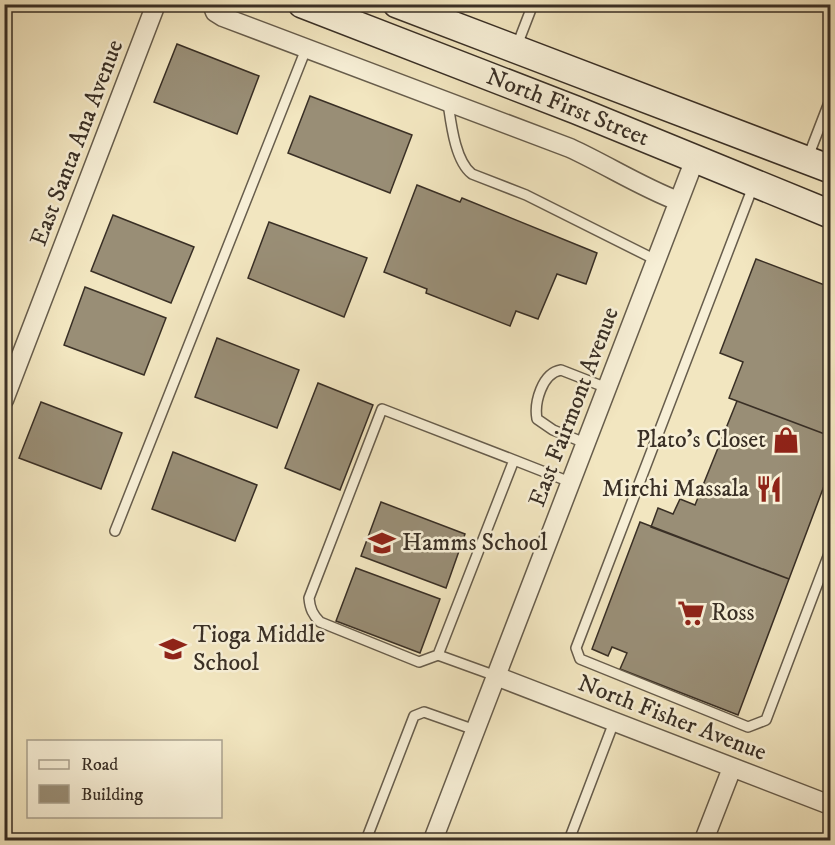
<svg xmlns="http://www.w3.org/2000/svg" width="835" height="845" font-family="'IM FELL DW Pica',serif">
<rect width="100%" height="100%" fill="#f2e6c0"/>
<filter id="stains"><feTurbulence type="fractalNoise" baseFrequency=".00333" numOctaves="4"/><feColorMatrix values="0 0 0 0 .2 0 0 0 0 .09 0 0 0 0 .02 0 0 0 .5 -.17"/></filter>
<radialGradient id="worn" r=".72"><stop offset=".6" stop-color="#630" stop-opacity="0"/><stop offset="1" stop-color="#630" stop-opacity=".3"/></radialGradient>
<!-- building -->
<path fill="#998e76" stroke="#392f25" stroke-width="1.5" d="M 177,44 L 259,76 L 237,134 L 154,102 Z
M 310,96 L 412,135 L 390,193 L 288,153 Z
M 417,185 L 460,202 L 462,198 L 597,253 L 586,284 L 557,274 L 538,319 L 516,311 L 510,326 L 426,293 L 427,289 L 384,272 Z
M 113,215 L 194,247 L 171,303 L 91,271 Z
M 269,222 L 367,258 L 344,317 L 248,278 Z
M 756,259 L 830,287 L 830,436 L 729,398 L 743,362 L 720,353 Z
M 85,287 L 166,318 L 144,375 L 64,345 Z
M 217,338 L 299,370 L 277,428 L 195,397 Z
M 318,383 L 373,405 L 340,490 L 285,468 Z
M 737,401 L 830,436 L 830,470 L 789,579 L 651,527 L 658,508 L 673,514 L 680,499 L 695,505 Z
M 41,402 L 122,433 L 101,489 L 19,458 Z
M 173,452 L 257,485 L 235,541 L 152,509 Z
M 381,502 L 465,534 L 446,588 L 361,556 Z
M 640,522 L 789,579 L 738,715 L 620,669 L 627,653 L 612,647 L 608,656 L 592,649 Z
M 356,568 L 440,599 L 420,653 L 336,621 Z"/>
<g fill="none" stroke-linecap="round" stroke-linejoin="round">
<defs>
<path id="lane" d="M 516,48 L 533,4
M 448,103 C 451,123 455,161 472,174 L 526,195 L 656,260
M 808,157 L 830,100
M 754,184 L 576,648 L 580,659 L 748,727 L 766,720 L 830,551
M 585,443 L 553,430 L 537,419 C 534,403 542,373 561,370 L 607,388
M 115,531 L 306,49
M 438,655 L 419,662 L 320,622 C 313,615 310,609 309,598 L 382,409 L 514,460
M 496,676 L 438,655 L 514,460 L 570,482
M 366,840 L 414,716 L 424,712 L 475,730
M 569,840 L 614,722"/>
<path id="street" d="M 212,4 L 215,12 L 223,17 L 570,148 C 607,165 641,187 678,201
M 4,400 L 156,4
M 496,676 L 830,805
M 433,840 L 695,159
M 704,840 L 732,768"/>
<g id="secondary">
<path id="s1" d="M 302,4 L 576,110 L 830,214"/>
<path d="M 397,4 L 830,169"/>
</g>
</defs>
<!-- lane casing -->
<use href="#lane" stroke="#675d4c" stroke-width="12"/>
<!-- street casing -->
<use href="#street" stroke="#675d4c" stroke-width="21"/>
<!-- secondary casing -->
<use href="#secondary" stroke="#392f25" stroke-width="30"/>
<!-- lane -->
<use href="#lane" stroke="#f7efd6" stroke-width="9"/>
<!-- street -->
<use href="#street" stroke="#f7efd6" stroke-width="18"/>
<!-- secondary -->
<use href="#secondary" stroke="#f7efd6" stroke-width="27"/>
</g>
<!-- icons -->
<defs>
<symbol id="shop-bare" viewBox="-9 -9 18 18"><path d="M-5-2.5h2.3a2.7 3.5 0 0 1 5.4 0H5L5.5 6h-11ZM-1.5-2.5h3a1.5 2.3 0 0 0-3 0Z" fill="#8f2418" stroke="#f7efd6" stroke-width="2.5" paint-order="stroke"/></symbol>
<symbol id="restaurant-bare" viewBox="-9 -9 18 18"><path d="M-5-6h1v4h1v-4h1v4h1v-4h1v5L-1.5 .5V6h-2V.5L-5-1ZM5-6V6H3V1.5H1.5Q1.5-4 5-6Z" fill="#8f2418" stroke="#f7efd6" stroke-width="2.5" paint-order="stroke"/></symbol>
<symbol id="school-bare" viewBox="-9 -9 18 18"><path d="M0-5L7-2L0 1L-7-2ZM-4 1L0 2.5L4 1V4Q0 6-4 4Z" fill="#8f2418" stroke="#f7efd6" stroke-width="2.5" paint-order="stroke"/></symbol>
<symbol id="supermarket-bare" viewBox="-9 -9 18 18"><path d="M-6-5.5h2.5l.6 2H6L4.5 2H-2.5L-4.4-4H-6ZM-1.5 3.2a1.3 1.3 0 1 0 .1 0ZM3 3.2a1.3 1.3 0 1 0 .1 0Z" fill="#8f2418" stroke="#f7efd6" stroke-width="2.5" paint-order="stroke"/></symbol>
</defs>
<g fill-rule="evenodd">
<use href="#shop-bare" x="767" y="421" width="38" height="38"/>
<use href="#restaurant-bare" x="750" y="470" width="38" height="38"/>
<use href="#school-bare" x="363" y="524" width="38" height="38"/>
<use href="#supermarket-bare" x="672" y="594" width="38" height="38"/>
<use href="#school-bare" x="154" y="630" width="38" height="38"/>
</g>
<g text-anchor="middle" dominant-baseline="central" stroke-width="5" stroke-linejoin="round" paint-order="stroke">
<!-- street labels -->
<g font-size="24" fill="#392f25" stroke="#f7efd6">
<text stroke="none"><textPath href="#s1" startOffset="285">North First Street</textPath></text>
<text transform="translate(77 143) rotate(-69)">East Santa Ana Avenue</text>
<text transform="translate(574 407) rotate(-69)">East Fairmont Avenue</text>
<text transform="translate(672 718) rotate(21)">North Fisher Avenue</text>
</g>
<!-- poi labels -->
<g font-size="24" fill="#392f25" stroke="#f7efd6" text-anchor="start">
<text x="766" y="440" text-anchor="end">Plato's Closet</text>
<text x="749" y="489" text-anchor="end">Mirchi Massala</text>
<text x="402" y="543">Hamms School</text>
<text x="711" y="613">Ross</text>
<text x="193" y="635">Tioga Middle<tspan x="193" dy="28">School</tspan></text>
</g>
</g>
<!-- margin -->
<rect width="835" height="845" fill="none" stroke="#f2e6c0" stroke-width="24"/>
<rect x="6" y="6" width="823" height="833" fill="none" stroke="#392f25" stroke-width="3"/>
<rect x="12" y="12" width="811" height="821" fill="none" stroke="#392f25" stroke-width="1.5"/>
<!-- legend -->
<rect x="27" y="740" width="195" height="78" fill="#f7efd6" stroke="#aba28f" stroke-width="1.5"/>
<rect x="39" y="760" width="30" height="9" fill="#f7efd6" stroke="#aba28f" stroke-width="1.5"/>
<text x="81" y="770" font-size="18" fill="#392f25">Road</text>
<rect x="39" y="785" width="30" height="18" fill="#998e76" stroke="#aba28f" stroke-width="1.5"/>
<text x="81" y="800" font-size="18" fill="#392f25">Building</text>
<rect width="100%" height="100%" filter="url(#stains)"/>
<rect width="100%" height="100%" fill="url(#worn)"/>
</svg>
